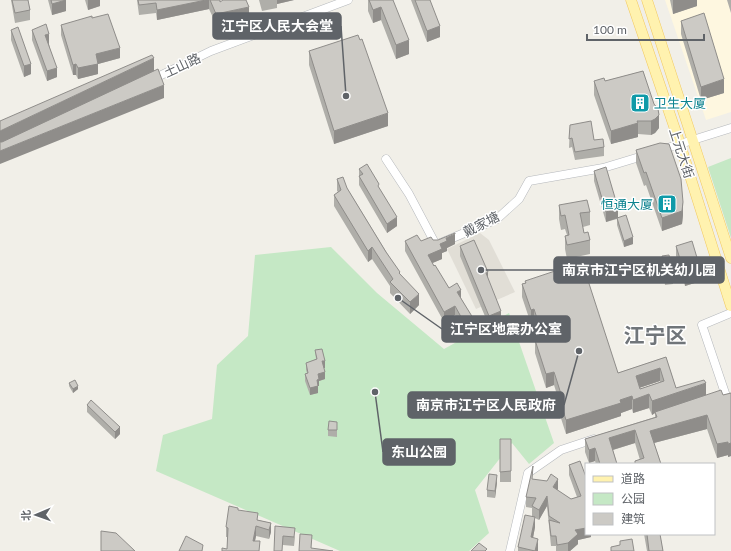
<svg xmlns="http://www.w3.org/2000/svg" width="731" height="551" font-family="Lato,'Noto Sans SC',sans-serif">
<rect width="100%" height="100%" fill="#f1efe8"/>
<!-- commercial -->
<path fill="#fef7e0" d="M 665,0 L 731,0 L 731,112 L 706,120 Z"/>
<!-- education -->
<path fill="#e1ded6" d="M 480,233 L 489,240 L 515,292 L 476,309 L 447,249 Z"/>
<!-- green -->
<path fill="#c5e8c5" d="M 731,158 L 731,238 L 708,167 Z
M 331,247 L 377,293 L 444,349 L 509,313 L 554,443 L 529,464 L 512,443 L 475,490 L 489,533 L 469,551 L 340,551 L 156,471 L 163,435 L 212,419 L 217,365 L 248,336 L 255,255 Z"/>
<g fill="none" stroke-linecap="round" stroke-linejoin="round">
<defs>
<path id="minor" d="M 151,80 L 211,51 L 348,0
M 661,150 L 731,128
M 386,159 L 409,194 L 436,245 L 497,219 L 519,199 L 529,181 L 603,168 L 646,155
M 718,399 L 726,396 L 702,325 L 731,313
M 510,551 L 528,473 L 561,450 L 594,439"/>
<path id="major" d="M 631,0 L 680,144 L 731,306
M 647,0 L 731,258"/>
</defs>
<!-- minor casing -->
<use href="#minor" stroke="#b5b8bc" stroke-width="9"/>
<!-- major casing -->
<use href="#major" stroke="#f2c960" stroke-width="11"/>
<!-- minor -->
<use href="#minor" stroke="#fff" stroke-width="8"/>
<!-- major -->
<use href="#major" stroke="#fff2af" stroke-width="10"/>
</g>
<!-- wall -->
<path fill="#afaea9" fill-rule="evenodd" d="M 11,0 L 28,0 L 30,10 L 30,20 L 15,23 Z
M 48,0 L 66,0 L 66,11 L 52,15 Z
M 85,0 L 100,0 L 100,6 L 88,10 Z
M 137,0 L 220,0 L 220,2 L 249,17 L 216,24 L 209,9 L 157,20 L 156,13 L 139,15 Z
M 259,0 L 294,0 L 277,4 L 277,8 L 262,11 Z
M 368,0 L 393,0 L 409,54 L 396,59 L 381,20 L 373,23 L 368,11 Z
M 411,0 L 430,0 L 440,37 L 427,42 Z
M 670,0 L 697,0 L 697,6 L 673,14 Z
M 727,0 L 731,0 L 731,13 Z
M 92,18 L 120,58 L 98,64 L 98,74 L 78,79 L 76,75 L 73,75 L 61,35 L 61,25 Z
M 681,21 L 724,93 L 701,100 L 681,34 Z
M 11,30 L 31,74 L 24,77 L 11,40 Z
M 32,30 L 49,44 L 57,77 L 47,81 L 32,40 Z
M 309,51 L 388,126 L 334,144 L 309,65 Z
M 643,71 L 659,128 L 655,133 L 651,135 L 638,134 L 638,137 L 611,144 L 594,95 L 594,81 L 605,81 Z
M 570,125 L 604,147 L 604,156 L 575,160 L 572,147 L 569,148 Z
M 636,150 L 683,215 L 682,224 L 662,231 L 646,185 L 644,186 L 636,163 Z
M 359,169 L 379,188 L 397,226 L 387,233 L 359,185 Z
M 594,171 L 618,218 L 633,244 L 624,247 L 617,225 L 617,219 L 606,222 L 594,181 Z
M 337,179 L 347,188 L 419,305 L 410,314 L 390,293 L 390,286 L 372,259 L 368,262 L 334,206 L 334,195 L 338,192 L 337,191 Z
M 559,205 L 590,212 L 590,225 L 583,227 L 584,233 L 590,240 L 590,254 L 567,259 L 565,249 L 565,236 L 567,235 L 565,229 L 561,230 L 559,219 Z
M 433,240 L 455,244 L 447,248 L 447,251 L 442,253 L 442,259 L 432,263 L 434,266 L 449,288 L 461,298 L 481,334 L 468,342 L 463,335 L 463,330 L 455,315 L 444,322 L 405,251 L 405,241 L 421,241 Z
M 460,246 L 501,321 L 489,326 L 460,256 Z
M 676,246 L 701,281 L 685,286 L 676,256 Z
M 662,256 L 673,277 L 673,284 L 665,285 L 662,263 Z
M 525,281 L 618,373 L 666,357 L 676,388 L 706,395 L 723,395 L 731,393 L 731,456 L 728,457 L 728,455 L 717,458 L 707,429 L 654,443 L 661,464 L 635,464 L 635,461 L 640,460 L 635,443 L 613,450 L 617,464 L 596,464 L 595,461 L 589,463 L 585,452 L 585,439 L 655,417 L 655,413 L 652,415 L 649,408 L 633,413 L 632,409 L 621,413 L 621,416 L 566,434 L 559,412 L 559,401 L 554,385 L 546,388 L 535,353 L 535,340 L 539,338 L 534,323 L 531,324 L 522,297 L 522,284 L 525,283 ZM 660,381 L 660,382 L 640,389 L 639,388 Z
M 315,350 L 325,368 L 324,368 L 325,379 L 319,381 L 319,386 L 318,386 L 318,393 L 310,395 L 305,381 L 305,374 L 307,373 L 306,370 L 306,363 L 316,359 Z
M 69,383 L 78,389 L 73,393 L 69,386 Z
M 87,405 L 120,434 L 115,439 L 87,412 Z
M 337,428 L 337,437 L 328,436 L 328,430 Z
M 500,439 L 511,439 L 511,482 L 500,482 Z
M 580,461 L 591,537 L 578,540 L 578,544 L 570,551 L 556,551 L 556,546 L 551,546 L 547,506 L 539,520 L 535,518 L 535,527 L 533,538 L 538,549 L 538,551 L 518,551 L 518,547 L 533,517 L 532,516 L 532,508 L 526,507 L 526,497 L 533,480 L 558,489 L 557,490 L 571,499 L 577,497 L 569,475 L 569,465 Z
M 497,482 L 495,498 L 487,497 L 487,490 Z
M 238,510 L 258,520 L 271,523 L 271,532 L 269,539 L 256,536 L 255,541 L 227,549 L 228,537 L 226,537 L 226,527 Z
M 275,526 L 295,537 L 294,546 L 283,545 Z
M 644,534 L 660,534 L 663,551 L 647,551 Z"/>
<!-- shaded-wall -->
<path fill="#8f8d8a" d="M 66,0 L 66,11 L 52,15 L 52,4 Z
M 88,0 L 100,0 L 100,6 L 88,10 Z
M 206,0 L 209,0 L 209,9 L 157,20 L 157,10 Z
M 277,0 L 294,0 L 277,4 Z
M 673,0 L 697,0 L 697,6 L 673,14 Z
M 249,7 L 249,17 L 216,24 L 216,14 Z
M 381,7 L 381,20 L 373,23 L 373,10 Z
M 440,26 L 440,37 L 427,42 L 427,31 Z
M 49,34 L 49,44 L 45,45 L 45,35 Z
M 409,40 L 409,54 L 396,59 L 396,45 Z
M 120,48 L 120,58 L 98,64 L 98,74 L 78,79 L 78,68 L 96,54 Z
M 154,58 L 154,72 L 0,145 L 0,131 Z
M 31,64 L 31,74 L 24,77 L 24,66 Z
M 76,64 L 76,75 L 73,75 L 73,65 Z
M 57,68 L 57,77 L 47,81 L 47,71 Z
M 724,79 L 724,93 L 701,100 L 701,87 Z
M 164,85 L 164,98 L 0,164 L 0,151 Z
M 388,113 L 388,126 L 334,144 L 334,131 Z
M 659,115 L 659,128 L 655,133 L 651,135 L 651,121 Z
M 638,123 L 638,137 L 611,144 L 611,131 Z
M 683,202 L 683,215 L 682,224 L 662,231 L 662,218 Z
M 618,208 L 618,218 L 606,222 L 606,212 Z
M 397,217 L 397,226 L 387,233 L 387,224 Z
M 455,234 L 455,244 L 447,248 L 447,251 L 442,253 L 442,259 L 428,265 L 428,255 L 446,238 Z
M 633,237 L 633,244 L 624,247 L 624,241 Z
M 372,247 L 372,259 L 368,262 L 368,251 Z
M 701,271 L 701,281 L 685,286 L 685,275 Z
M 488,272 L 488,283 L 486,273 Z
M 461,290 L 461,299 L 457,292 Z
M 419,294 L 419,305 L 410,314 L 410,302 Z
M 455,306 L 455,315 L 444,322 L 444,312 Z
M 534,309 L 534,323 L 531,324 L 531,310 Z
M 501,311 L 501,321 L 489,326 L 489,316 Z
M 481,324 L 481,334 L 468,342 L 468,332 Z
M 322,361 L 325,361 L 325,368 L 322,368 Z
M 660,368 L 660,381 L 636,389 L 636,376 Z
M 325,372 L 325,379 L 319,381 L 319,386 L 318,386 L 318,393 L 310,395 L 310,388 L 317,380 L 318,374 Z
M 554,372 L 554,385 L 546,388 L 546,374 Z
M 706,383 L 706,397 L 655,412 L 655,413 L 652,415 L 652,401 Z
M 78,386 L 78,389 L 73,393 L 73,389 Z
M 649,394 L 649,408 L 633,413 L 633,400 Z
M 632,396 L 632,409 L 621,413 L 621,416 L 566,434 L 566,420 L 620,400 Z
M 707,415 L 707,429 L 650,444 L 650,431 Z
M 120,427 L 120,434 L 115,439 L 115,432 Z
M 635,430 L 635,443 L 609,451 L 609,438 Z
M 728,442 L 728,455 L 717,458 L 717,444 Z
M 731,443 L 731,456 L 728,457 L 728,444 Z
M 595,448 L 595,461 L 589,463 L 589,450 Z
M 497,475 L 497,482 L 495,498 L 495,491 Z
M 558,479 L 558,489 L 553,497 L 553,487 Z
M 547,496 L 547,506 L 539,520 L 539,510 Z
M 535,517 L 535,527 L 531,548 L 531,537 Z
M 271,523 L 271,532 L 269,539 L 269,530 Z
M 256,526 L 256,536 L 253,550 L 253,541 Z
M 586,528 L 586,534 L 591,534 L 591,537 L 578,540 L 578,544 L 570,551 L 568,551 L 568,543 L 575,530 Z
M 538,539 L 538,551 L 535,551 Z"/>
<!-- building -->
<path fill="#cccac5" stroke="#8f8d8a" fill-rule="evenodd" d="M 12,0 L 28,0 L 30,10 L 15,13 Z
M 51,0 L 66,0 L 52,4 Z
M 138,0 L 206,0 L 157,10 L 156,3 L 139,5 Z
M 210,0 L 220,0 L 220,2 L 223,0 L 246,0 L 249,7 L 216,14 Z
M 369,0 L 393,0 L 409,40 L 396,45 L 381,7 L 373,10 Z
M 415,0 L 430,0 L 440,26 L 427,31 Z
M 704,13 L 724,79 L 701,87 L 681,21 Z
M 108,14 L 120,48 L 96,54 L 98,64 L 78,68 L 76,64 L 73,65 L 61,25 L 92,16 L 92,18 Z
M 46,24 L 49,34 L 45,35 L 57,68 L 47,71 L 32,30 Z
M 18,27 L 31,64 L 24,66 L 11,30 Z
M 358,35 L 360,40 L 362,39 L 388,113 L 334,131 L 309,51 Z
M 152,55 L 154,58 L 0,131 L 0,121 Z
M 158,69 L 164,85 L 0,151 L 0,142 L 2,142 Z
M 643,71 L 654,104 L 658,109 L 659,115 L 655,119 L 651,121 L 637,121 L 638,123 L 611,131 L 594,81 L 604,78 L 605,81 Z
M 591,121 L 594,140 L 603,139 L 604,147 L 575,152 L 572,138 L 569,139 L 570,125 Z
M 660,143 L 669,144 L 681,179 L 683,202 L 682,211 L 662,218 L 646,172 L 644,173 L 636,150 Z
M 367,164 L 379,184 L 378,186 L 397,217 L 387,224 L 359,176 L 363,174 L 359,169 Z
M 606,167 L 618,208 L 606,212 L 594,171 Z
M 343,177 L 347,188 L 386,252 L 400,272 L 399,273 L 419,294 L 410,302 L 390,282 L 393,279 L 372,247 L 368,251 L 334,195 L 341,190 L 337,179 Z
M 587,200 L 590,212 L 580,213 L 584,233 L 588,232 L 590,240 L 567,245 L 565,236 L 569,235 L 565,215 L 561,216 L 559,205 Z
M 626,215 L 633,237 L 624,241 L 617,218 Z
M 455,233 L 455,234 L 446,238 L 447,241 L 440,244 L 442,249 L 428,255 L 434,266 L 435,265 L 449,288 L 457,283 L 461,290 L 457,292 L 473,318 L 477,318 L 481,324 L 468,332 L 463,325 L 465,324 L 455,306 L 444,312 L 405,241 L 417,235 L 421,241 L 431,237 L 433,240 L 438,240 Z
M 474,240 L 488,272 L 486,273 L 501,311 L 489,316 L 460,246 Z
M 692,241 L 701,271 L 685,275 L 676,246 Z
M 669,255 L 673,277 L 665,278 L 662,256 Z
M 582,262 L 618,373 L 666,357 L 676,388 L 704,380 L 706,383 L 652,401 L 649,394 L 633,400 L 632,396 L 620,400 L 621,403 L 566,420 L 559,398 L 562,397 L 554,372 L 546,374 L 535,340 L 543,337 L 534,309 L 531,310 L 522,284 L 526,283 L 525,281 ZM 660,368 L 664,381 L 640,389 L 636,376 Z
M 322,349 L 325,361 L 322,361 L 325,372 L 318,374 L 319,379 L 317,380 L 318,386 L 310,388 L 305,374 L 308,373 L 306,363 L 317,359 L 315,350 Z
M 75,380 L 78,386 L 73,389 L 69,383 Z
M 721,390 L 723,395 L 731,393 L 731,443 L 728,444 L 728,442 L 717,444 L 707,415 L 650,431 L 661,464 L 635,464 L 635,461 L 644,458 L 635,430 L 609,438 L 617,464 L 600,464 L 595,448 L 589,450 L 585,439 L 657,417 L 655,412 Z
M 91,400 L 120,427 L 115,432 L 87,405 Z
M 329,421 L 337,422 L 337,430 L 328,430 Z
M 500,439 L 511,439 L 511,471 L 500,472 Z
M 580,461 L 586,477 L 586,528 L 575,530 L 578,534 L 568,543 L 557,545 L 556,536 L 551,536 L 549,520 L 560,523 L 549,516 L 547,496 L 539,510 L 532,506 L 536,498 L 526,497 L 533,466 L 532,479 L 547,481 L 551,474 L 558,479 L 553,487 L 571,499 L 581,496 L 569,465 Z
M 489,474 L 497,475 L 495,491 L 487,490 Z
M 229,506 L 238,508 L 238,510 L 258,513 L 257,520 L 271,523 L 269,530 L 256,526 L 253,541 L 260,541 L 259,551 L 222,551 L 222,548 L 227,549 L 228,528 L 226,527 Z
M 525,515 L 535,517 L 531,537 L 538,539 L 535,551 L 518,547 Z
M 275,526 L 295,528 L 294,537 L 283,536 L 282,551 L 274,551 Z
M 101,531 L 116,533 L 135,551 L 101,551 Z
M 300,534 L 312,535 L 311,548 L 333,551 L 299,551 Z
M 647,534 L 660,534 L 663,551 L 649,551 Z
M 186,536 L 203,545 L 202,551 L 179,551 Z
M 632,539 L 634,551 L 611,551 L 611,547 L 620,545 L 620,541 Z
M 479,543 L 487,549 L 485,551 L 471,551 Z"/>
<!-- icons -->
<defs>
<symbol id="building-square" viewBox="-11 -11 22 22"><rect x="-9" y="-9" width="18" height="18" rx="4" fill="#0f9aa8" stroke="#fff"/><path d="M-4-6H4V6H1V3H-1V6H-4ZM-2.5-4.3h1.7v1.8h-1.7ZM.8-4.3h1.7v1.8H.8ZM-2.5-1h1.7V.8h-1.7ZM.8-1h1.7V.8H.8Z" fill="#fff"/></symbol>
</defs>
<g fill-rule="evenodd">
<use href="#building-square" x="629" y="92" width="22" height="22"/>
<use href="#building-square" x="656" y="193" width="22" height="22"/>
</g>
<g text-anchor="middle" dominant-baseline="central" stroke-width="3" stroke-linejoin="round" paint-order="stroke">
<!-- street labels -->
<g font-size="13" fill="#5f6368" stroke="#fff">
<text transform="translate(182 65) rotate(-25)">土山路</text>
<text transform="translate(682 153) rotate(72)">上元大街</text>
<text transform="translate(481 224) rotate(-27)">戴家塘</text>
</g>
<!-- culture labels -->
<g font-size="13" fill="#0d838f" stroke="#fff" text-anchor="start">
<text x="654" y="103">卫生大厦</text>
<text x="653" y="204" text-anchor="end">恒通大厦</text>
</g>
<!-- town labels -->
<g font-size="21" font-weight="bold" fill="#70757a" stroke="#fff">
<text x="655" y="334">江宁区</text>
</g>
</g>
<!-- callouts -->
<path fill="none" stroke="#5f6368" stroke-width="1.5" d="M346 96L341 26M481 270L554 270M398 298L442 329M579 351L564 405M375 392L383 452"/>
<g fill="#5f6368" stroke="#fff" stroke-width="1.5">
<circle cx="346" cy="96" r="4"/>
<circle cx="481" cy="270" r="4"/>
<circle cx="398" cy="298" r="4"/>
<circle cx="579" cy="351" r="4"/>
<circle cx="375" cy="392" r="4"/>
</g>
<g fill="#5f6368" stroke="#5f6368" stroke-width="1.5">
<rect x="213" y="13" width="128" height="26" rx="4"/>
<rect x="554" y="257" width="170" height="26" rx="4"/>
<rect x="442" y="316" width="128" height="26" rx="4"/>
<rect x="408" y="392" width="156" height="26" rx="4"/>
<rect x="383" y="439" width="72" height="26" rx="4"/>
</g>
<g font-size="14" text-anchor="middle" font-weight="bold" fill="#fff">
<text x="277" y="31">江宁区人民大会堂</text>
<text x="639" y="275">南京市江宁区机关幼儿园</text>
<text x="506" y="334">江宁区地震办公室</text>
<text x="486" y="410">南京市江宁区人民政府</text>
<text x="419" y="457">东山公园</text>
</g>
<!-- legend -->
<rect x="585" y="463" width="130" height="72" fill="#ffffff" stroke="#bfc1c3"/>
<rect x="593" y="476" width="20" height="6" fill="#fff2af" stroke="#bfc1c3"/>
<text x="621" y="483" font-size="12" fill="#5f6368">道路</text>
<rect x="593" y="493" width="20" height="12" fill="#c5e8c5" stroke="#bfc1c3"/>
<text x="621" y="503" font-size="12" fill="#5f6368">公园</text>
<rect x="593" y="513" width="20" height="12" fill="#cccac5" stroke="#bfc1c3"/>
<text x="621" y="523" font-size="12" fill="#5f6368">建筑</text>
<!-- north arrow -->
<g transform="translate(36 515) rotate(268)" stroke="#ffffff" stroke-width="3" paint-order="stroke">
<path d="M0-3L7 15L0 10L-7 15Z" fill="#5f6368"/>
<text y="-6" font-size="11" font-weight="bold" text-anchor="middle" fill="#5f6368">北</text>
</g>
<!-- scale -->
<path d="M587 34v6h117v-6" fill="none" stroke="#5f6368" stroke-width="2"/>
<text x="593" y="34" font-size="12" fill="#5f6368" stroke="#ffffff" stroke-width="3" paint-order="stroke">100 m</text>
</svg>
